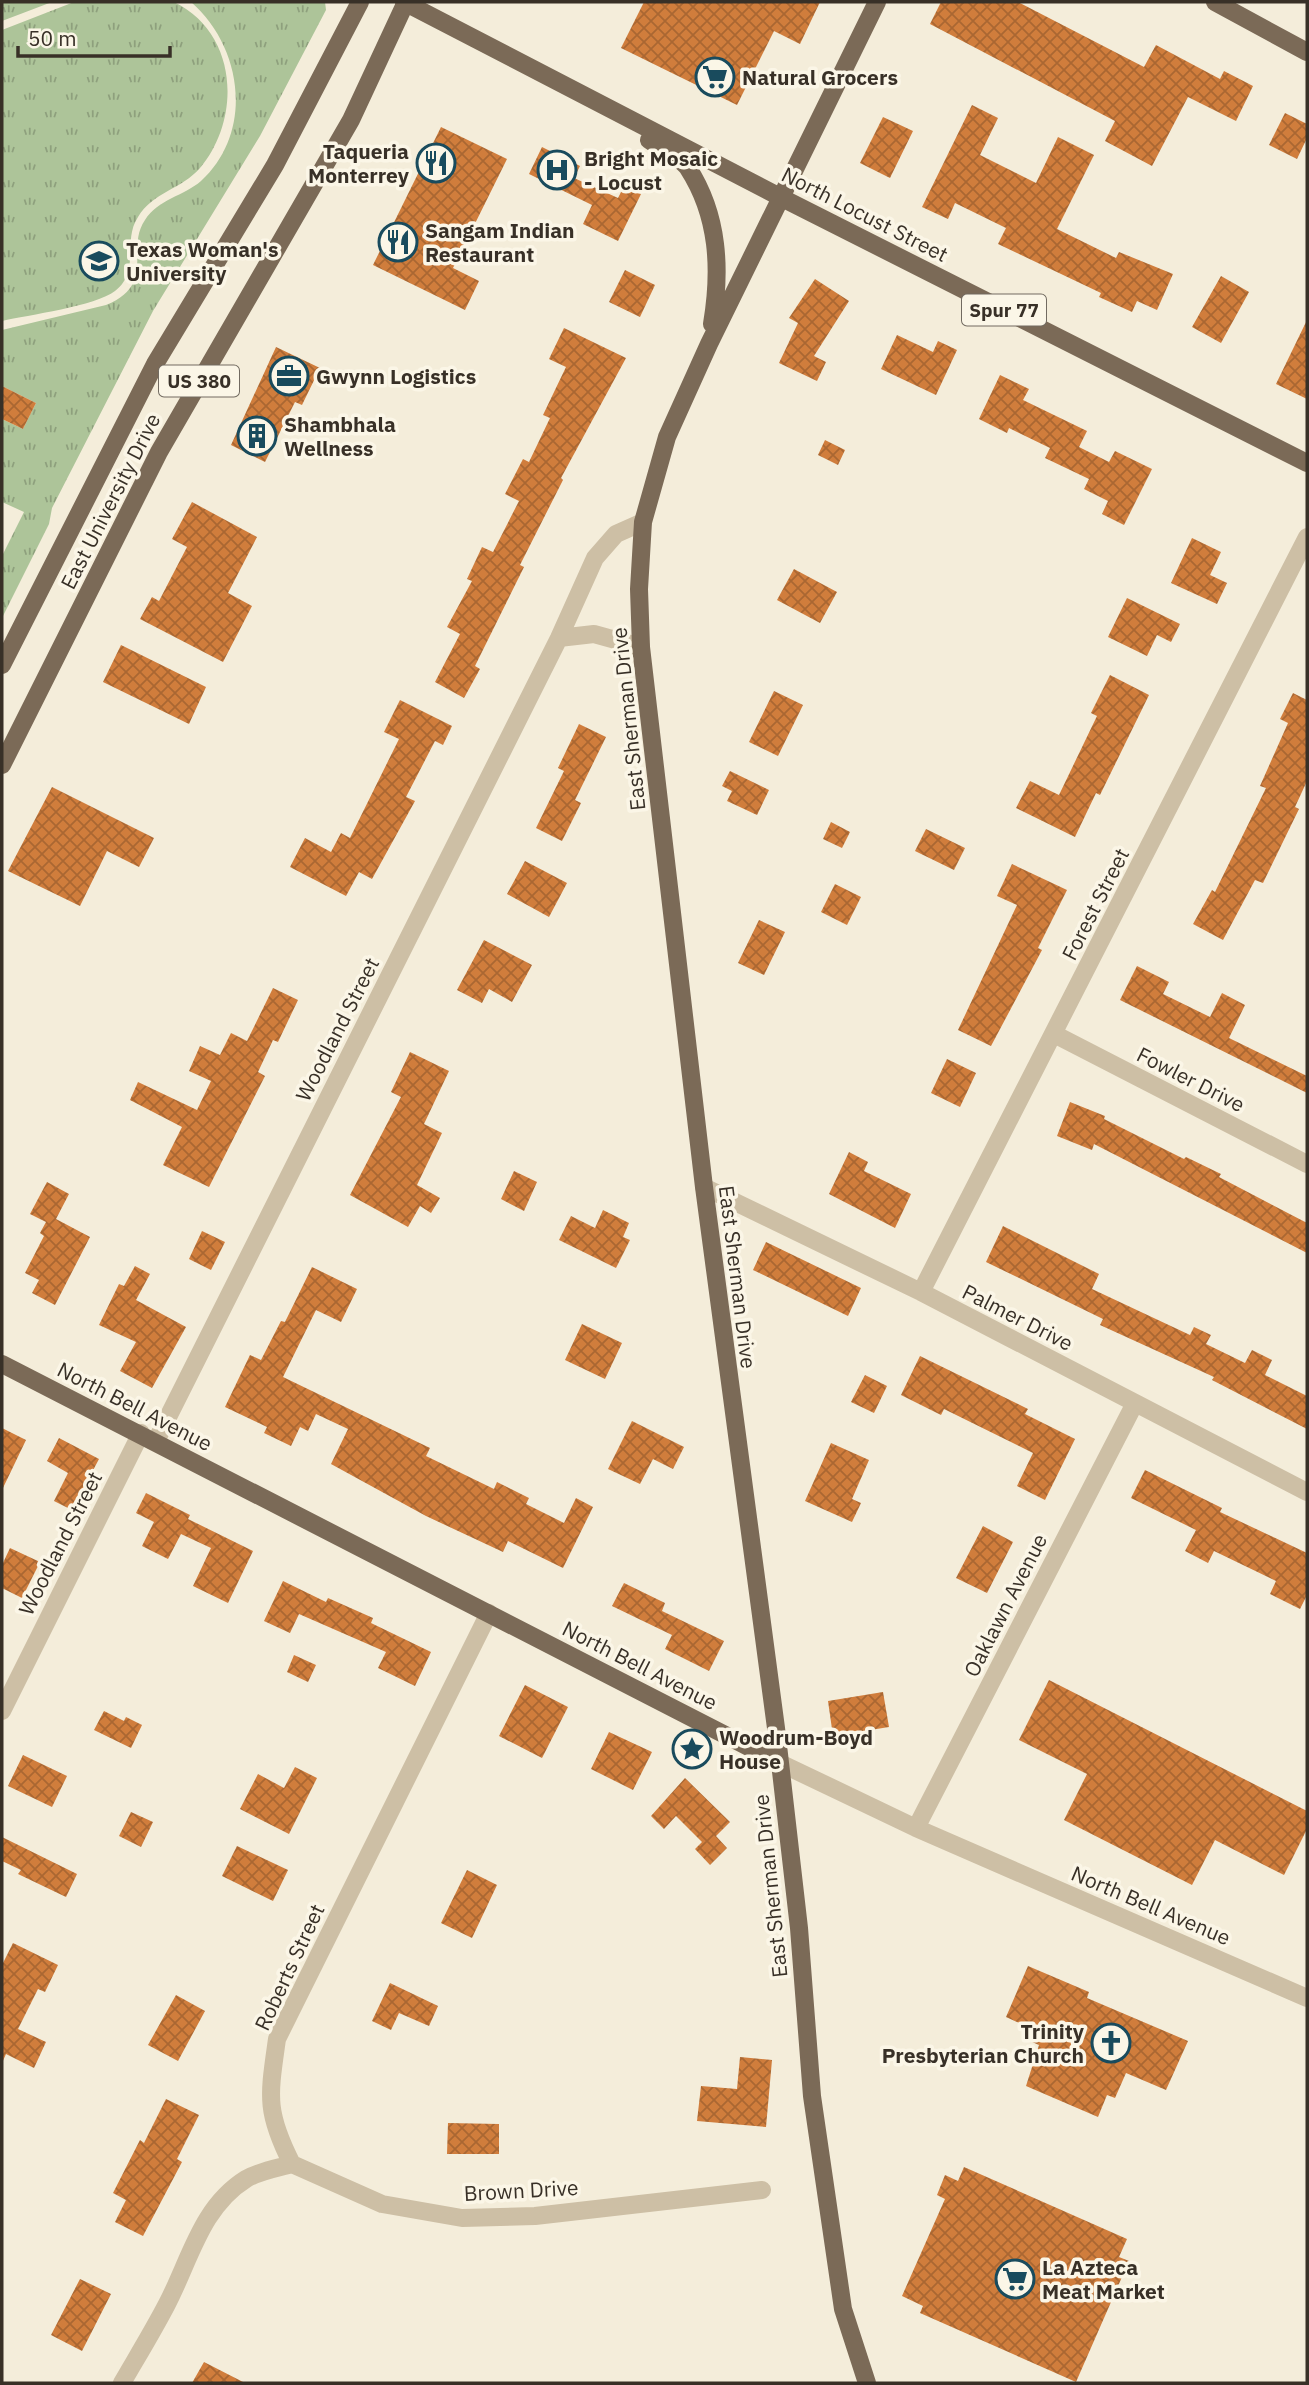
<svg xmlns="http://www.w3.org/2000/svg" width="1309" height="2385" font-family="'IBM Plex Sans',sans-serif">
<defs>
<pattern id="grass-tufts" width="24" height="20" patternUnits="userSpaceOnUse" patternTransform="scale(1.75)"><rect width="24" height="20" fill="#adc499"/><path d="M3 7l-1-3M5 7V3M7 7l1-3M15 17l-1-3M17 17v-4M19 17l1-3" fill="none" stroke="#8ea07d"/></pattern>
<pattern id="building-cross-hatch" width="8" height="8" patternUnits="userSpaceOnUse" patternTransform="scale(1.75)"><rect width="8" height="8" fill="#d07d3c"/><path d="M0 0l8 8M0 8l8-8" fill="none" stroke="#aa6732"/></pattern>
</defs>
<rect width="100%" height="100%" fill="#f4edda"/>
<!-- grass -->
<path fill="url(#grass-tufts)" d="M 2,2 L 52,2 L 2,21 Z
M 74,2 L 174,2 C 238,33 242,118 200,168 C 182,189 153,192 138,217 C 122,241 141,271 115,291 C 96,306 28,315 2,321 L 2,30 Z
M 191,2 L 325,2 L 326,10 L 260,136 L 153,311 L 52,508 L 49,524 L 2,618 L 2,556 L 24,512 L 2,502 L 2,419 L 23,429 L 36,403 L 2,386 L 2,330 L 106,305 C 157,284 125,249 145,220 C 158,199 184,196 201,181 C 255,131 242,46 191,2 Z"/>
<!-- building -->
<path fill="url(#building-cross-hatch)" d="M 644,2 L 820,2 L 800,44 L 774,31 L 737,105 L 621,48 Z
M 941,2 L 1018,2 L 1144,67 L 1156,45 L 1220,79 L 1224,71 L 1253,86 L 1236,121 L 1188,97 L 1152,166 L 1105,141 L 1115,121 L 930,24 Z
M 972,105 L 998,118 L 980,155 L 1036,183 L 1058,137 L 1094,155 L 1057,229 L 1116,258 L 1119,252 L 1173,274 L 1157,310 L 1137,301 L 1132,312 L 1099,297 L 1101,293 L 998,244 L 1006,228 L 955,203 L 948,219 L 922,207 Z
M 1285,113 L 1307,124 L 1307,138 L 1297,159 L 1269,145 Z
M 883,117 L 913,131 L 890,178 L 860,163 Z
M 441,127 L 507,159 L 453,268 L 479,281 L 465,310 L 373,265 Z
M 542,147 L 580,166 L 574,178 L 618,198 L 624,186 L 641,194 L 618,241 L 583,224 L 592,205 L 529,174 Z
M 625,270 L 655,285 L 640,317 L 609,302 Z
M 1221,276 L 1249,292 L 1221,343 L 1192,327 Z
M 815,279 L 849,301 L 814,356 L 826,362 L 817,381 L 779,363 L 798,323 L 789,318 Z
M 1307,320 L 1307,399 L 1276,384 Z
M 564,328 L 626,358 L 561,478 L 563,480 L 520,565 L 524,567 L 475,666 L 480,669 L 464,698 L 435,682 L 460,634 L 447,627 L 472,581 L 467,579 L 482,547 L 493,552 L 519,501 L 505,494 L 523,459 L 529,462 L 550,418 L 543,415 L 566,367 L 549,359 Z
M 897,335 L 933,352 L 938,341 L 957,350 L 936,395 L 881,369 Z
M 276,347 L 320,368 L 302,405 L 295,402 L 265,462 L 231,445 Z
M 1000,375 L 1029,389 L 1023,400 L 1087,431 L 1079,447 L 1109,462 L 1115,451 L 1152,469 L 1124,525 L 1102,514 L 1108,501 L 1084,489 L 1089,479 L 1045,458 L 1050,448 L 1009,428 L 1007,433 L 979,419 Z
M 2,386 L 36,403 L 23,429 L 2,419 Z
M 825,440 L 845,450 L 838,465 L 818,455 Z
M 192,502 L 257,537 L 228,593 L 252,606 L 223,662 L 140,619 L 152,597 L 159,601 L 187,547 L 172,539 Z
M 1192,538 L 1221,552 L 1210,575 L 1227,583 L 1217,604 L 1171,583 Z
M 794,569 L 837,592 L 820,623 L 777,600 Z
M 1127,598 L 1180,624 L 1171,642 L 1157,635 L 1147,656 L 1108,637 Z
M 121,645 L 206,687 L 189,724 L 103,682 Z
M 1110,675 L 1149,695 L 1100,795 L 1096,793 L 1075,837 L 1016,808 L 1030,781 L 1059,795 L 1097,716 L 1091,713 Z
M 774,691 L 803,705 L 778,756 L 749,742 Z
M 1293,693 L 1307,700 L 1307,781 L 1295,807 L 1299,809 L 1263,883 L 1255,880 L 1223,940 L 1193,924 L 1212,890 L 1215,892 L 1266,788 L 1260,786 L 1288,723 L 1280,719 Z
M 400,700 L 452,726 L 443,745 L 435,741 L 406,797 L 415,801 L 372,879 L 359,872 L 346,896 L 290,867 L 305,838 L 331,852 L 341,833 L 350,838 L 399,739 L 384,732 Z
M 579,724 L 606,737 L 575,800 L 581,803 L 562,841 L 536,828 L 564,771 L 558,768 Z
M 730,771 L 769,790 L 757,815 L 727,801 L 732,791 L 722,786 Z
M 52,787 L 154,838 L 139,867 L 107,851 L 80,906 L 8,871 Z
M 831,822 L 850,832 L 842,848 L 823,839 Z
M 926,829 L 965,848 L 954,870 L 915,851 Z
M 525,861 L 567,883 L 549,917 L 507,894 Z
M 1012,864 L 1067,890 L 1038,948 L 1042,950 L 991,1046 L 958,1030 L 1017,905 L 997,896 Z
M 835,884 L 861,897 L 847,925 L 821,912 Z
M 759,920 L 785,932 L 764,975 L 738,963 Z
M 484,940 L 532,965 L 512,1002 L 489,989 L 482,1003 L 457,990 Z
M 1137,966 L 1169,982 L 1163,994 L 1210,1017 L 1222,993 L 1245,1005 L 1229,1038 L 1307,1076 L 1307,1093 L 1120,1000 Z
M 273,988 L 298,1000 L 278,1042 L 273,1040 L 258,1072 L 265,1076 L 209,1187 L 163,1165 L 182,1127 L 130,1100 L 138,1082 L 197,1110 L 211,1081 L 189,1071 L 200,1046 L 220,1055 L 231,1033 L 247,1041 Z
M 410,1052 L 449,1071 L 424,1124 L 442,1133 L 417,1185 L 440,1198 L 431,1213 L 420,1206 L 408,1227 L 350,1195 L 401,1097 L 391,1092 Z
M 947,1059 L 976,1073 L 960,1107 L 931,1093 Z
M 1070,1102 L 1105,1116 L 1104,1119 L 1184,1159 L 1186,1157 L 1221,1174 L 1219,1177 L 1307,1223 L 1307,1253 L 1094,1144 L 1092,1150 L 1057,1136 Z
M 849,1152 L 868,1162 L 864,1171 L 911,1194 L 895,1228 L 829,1194 Z
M 514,1171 L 537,1182 L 524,1211 L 501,1199 Z
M 47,1182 L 69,1194 L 56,1219 L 90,1237 L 55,1305 L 32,1293 L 39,1280 L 25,1273 L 44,1236 L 40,1233 L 46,1222 L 30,1214 Z
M 603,1210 L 629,1223 L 623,1237 L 630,1240 L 616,1268 L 559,1240 L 571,1216 L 595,1228 Z
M 1003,1226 L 1099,1274 L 1092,1289 L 1190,1335 L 1194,1327 L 1211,1335 L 1206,1344 L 1245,1363 L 1252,1350 L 1272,1360 L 1265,1375 L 1307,1396 L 1307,1429 L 1212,1380 L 1214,1377 L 1100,1325 L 1103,1319 L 986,1262 Z
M 202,1231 L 225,1242 L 211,1270 L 189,1259 Z
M 766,1242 L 861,1288 L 848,1316 L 753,1270 Z
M 135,1266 L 150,1274 L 136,1300 L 186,1327 L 152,1388 L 120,1371 L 136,1342 L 99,1325 L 119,1284 L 124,1286 Z
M 312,1267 L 357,1289 L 341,1322 L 316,1310 L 283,1377 L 430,1448 L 426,1456 L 494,1489 L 497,1482 L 529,1498 L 526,1504 L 564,1523 L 576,1498 L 593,1507 L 563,1568 L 508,1541 L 503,1552 L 426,1516 L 331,1464 L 348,1429 L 316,1414 L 308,1431 L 300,1427 L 291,1446 L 264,1433 L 267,1427 L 225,1407 L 250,1355 L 261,1360 L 281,1321 L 285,1322 Z
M 582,1324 L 622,1343 L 605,1379 L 565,1360 Z
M 920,1356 L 1028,1409 L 1025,1414 L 1075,1439 L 1045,1500 L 1017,1486 L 1033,1453 L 944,1409 L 941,1415 L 901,1395 Z
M 865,1375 L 887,1386 L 874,1413 L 851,1402 Z
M 632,1421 L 684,1447 L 673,1469 L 653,1459 L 640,1484 L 608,1469 Z
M 2,1428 L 26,1440 L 2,1490 Z
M 59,1438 L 99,1459 L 72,1510 L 54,1501 L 68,1473 L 47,1461 Z
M 831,1443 L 869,1460 L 852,1499 L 861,1503 L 852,1522 L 805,1501 Z
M 1145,1470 L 1222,1508 L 1220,1512 L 1307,1553 L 1307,1595 L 1300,1609 L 1270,1594 L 1276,1581 L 1214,1551 L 1208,1563 L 1185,1551 L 1196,1530 L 1131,1498 Z
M 146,1493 L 190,1515 L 188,1519 L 253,1551 L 228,1603 L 193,1586 L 211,1548 L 181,1534 L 168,1559 L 142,1546 L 154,1522 L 136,1513 Z
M 983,1526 L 1013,1542 L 987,1593 L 956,1578 Z
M 10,1548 L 40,1562 L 22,1598 L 2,1588 L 2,1565 Z
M 283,1581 L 326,1602 L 328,1598 L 373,1618 L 371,1623 L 431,1652 L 415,1686 L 378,1668 L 386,1652 L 299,1614 L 290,1633 L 264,1621 Z
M 624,1583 L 665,1603 L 662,1611 L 724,1641 L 709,1671 L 665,1649 L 672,1635 L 612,1606 Z
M 294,1655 L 316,1665 L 308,1682 L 287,1672 Z
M 1049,1680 L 1307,1811 L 1307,1829 L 1284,1875 L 1215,1840 L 1192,1885 L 1064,1820 L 1087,1774 L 1019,1740 Z
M 525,1685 L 568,1707 L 542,1758 L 499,1736 Z
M 883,1692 L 889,1727 L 833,1736 L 828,1701 Z
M 104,1711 L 124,1721 L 126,1717 L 142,1725 L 131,1748 L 94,1730 Z
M 609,1732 L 652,1752 L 633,1790 L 591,1769 Z
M 23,1755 L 67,1776 L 52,1807 L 8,1786 Z
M 295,1767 L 317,1778 L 289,1834 L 240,1809 L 258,1774 L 284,1788 Z
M 685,1778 L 730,1822 L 716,1836 L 727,1848 L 710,1865 L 695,1849 L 702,1842 L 676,1816 L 664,1829 L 651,1816 Z
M 131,1812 L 153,1822 L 141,1847 L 119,1836 Z
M 2,1837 L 77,1874 L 66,1897 L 18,1874 L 21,1870 L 2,1861 Z
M 237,1846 L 288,1870 L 273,1901 L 222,1876 Z
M 467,1870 L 497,1885 L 472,1938 L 441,1923 Z
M 13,1943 L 58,1965 L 45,1992 L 38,1989 L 18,2029 L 46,2042 L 34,2068 L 6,2054 L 2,2063 L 2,1965 Z
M 1028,1966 L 1089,1992 L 1087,1998 L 1188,2041 L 1166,2090 L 1126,2073 L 1115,2098 L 1107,2095 L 1098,2117 L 1026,2086 L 1039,2045 L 1023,2038 L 1028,2027 L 1006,2017 Z
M 390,1983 L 438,2006 L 429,2026 L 399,2013 L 391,2030 L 372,2021 Z
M 176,1995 L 205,2011 L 178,2061 L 148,2045 Z
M 740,2057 L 772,2060 L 766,2127 L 697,2121 L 701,2086 L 737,2089 Z
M 166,2099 L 199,2115 L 177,2159 L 182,2162 L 143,2236 L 115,2222 L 126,2200 L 113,2193 L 140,2140 L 144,2143 Z
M 448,2123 L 499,2124 L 499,2154 L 447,2154 Z
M 964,2167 L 1127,2239 L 1119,2257 L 1129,2261 L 1076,2382 L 920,2313 L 923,2306 L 902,2296 L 945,2199 L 937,2195 L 945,2175 L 958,2181 Z
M 80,2279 L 111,2294 L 82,2351 L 51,2335 Z
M 204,2362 L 245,2383 L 192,2383 Z"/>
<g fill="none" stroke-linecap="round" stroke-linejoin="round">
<!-- minor -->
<path stroke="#cdbfa5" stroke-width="18" d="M 559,638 L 594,634 L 641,647
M 1054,1034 L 1307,1164
M 704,1187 L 921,1292 L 1307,1492
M 921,1292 L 1307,537
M 156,1441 L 559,638 L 595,558 L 616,534 L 643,522
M 2,1711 L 141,1433
M 780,1763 L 916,1828 L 1307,1998
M 916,1828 L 1135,1403
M 292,2164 C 265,2111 269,2096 277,2039 L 489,1613
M 292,2164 L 382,2204 L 462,2218 L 535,2216 L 762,2190
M 122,2383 C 137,2357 153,2331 167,2304 C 190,2260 201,2207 246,2179 C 259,2171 278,2168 292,2164"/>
<!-- major -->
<path stroke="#7b6a57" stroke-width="18" d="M 404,2 L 780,197 L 1307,463
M 1215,2 L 1307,52
M 649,140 C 660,148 680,157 688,168 C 719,216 721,270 712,324
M 2,665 L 155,364 L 275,165 L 360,2
M 2,765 L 159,452 L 351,120 L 406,2
M 2,1364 L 780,1763
M 867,2383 L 843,2309 L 812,2096 L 799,1928 L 776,1728 L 704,1187 L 641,647 L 639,589 L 643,522 L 667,437 L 709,344 L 877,2"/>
</g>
<!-- icons -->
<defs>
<symbol id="supermarket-ring" viewBox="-11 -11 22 22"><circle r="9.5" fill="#fbf6e7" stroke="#194b5d" stroke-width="1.5"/><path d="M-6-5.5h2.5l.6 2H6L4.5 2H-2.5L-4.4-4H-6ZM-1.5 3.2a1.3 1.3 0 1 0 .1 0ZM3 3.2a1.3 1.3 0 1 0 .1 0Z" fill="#194b5d"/></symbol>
<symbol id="restaurant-ring" viewBox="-11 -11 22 22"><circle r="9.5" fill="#fbf6e7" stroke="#194b5d" stroke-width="1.5"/><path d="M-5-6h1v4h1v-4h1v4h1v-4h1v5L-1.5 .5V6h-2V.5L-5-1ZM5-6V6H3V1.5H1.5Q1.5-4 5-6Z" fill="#194b5d"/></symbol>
<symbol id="hospital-ring" viewBox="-11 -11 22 22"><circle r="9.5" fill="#fbf6e7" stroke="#194b5d" stroke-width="1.5"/><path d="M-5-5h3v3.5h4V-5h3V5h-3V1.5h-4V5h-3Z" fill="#194b5d"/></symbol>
<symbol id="university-ring" viewBox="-11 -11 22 22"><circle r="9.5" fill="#fbf6e7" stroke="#194b5d" stroke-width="1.5"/><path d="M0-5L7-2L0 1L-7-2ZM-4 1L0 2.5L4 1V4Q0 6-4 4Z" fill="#194b5d"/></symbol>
<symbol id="office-ring" viewBox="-11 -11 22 22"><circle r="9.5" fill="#fbf6e7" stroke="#194b5d" stroke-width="1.5"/><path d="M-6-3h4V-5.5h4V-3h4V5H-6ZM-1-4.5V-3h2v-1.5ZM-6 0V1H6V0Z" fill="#194b5d"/></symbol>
<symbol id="building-ring" viewBox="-11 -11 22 22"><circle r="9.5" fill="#fbf6e7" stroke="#194b5d" stroke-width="1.5"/><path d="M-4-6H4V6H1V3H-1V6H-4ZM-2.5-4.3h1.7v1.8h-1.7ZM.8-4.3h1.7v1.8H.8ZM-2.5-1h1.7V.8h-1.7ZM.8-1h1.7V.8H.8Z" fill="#194b5d"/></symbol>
<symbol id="sight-ring" viewBox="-11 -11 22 22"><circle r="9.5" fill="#fbf6e7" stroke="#194b5d" stroke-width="1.5"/><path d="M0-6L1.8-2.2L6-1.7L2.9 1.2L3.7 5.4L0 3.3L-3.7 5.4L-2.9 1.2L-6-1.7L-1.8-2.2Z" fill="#194b5d"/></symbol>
<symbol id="church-ring" viewBox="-11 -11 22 22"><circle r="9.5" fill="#fbf6e7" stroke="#194b5d" stroke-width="1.5"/><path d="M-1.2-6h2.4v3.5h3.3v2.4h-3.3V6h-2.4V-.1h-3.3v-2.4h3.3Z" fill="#194b5d"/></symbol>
</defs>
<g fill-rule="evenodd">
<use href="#supermarket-ring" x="693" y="55" width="44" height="44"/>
<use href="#restaurant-ring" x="414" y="141" width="44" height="44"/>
<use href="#hospital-ring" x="535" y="148" width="44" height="44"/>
<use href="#restaurant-ring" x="376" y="220" width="44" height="44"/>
<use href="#university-ring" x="77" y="239" width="44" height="44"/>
<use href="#office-ring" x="267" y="354" width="44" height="44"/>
<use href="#building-ring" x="235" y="414" width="44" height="44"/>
<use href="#sight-ring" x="670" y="1727" width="44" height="44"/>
<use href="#church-ring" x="1089" y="2021" width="44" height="44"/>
<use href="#supermarket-ring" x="993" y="2257" width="44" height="44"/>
</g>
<g text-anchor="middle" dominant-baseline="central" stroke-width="7" stroke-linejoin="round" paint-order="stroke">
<!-- shield labels -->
<g fill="#fbf6e7" stroke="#726b61" stroke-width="2">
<rect x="962" y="294.5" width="84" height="31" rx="5"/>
<rect x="159" y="365.5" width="80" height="31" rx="5"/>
</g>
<g font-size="19" font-weight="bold" fill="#383027">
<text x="1004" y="310">Spur 77</text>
<text x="199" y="381">US 380</text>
</g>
<!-- poi labels -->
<g font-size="21" font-weight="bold" fill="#383027" stroke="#fbf6e7" text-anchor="start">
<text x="742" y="77">Natural Grocers</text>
<text x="409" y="151" text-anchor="end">Taqueria<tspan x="409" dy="24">Monterrey</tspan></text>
<text x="584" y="158">Bright Mosaic<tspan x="584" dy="24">- Locust</tspan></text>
<text x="425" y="230">Sangam Indian<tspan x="425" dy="24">Restaurant</tspan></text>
<text x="126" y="249">Texas Woman's<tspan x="126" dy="24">University</tspan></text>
<text x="316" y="376">Gwynn Logistics</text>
<text x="284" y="424">Shambhala<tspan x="284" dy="24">Wellness</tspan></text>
<text x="719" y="1737">Woodrum-Boyd<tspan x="719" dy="24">House</tspan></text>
<text x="1084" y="2031" text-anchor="end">Trinity<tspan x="1084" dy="24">Presbyterian Church</tspan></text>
<text x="1042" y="2267">La Azteca<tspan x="1042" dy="24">Meat Market</tspan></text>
</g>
<!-- street labels -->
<g font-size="21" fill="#383027" stroke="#fbf6e7">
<text transform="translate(865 214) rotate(27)">North Locust Street</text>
<text transform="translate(110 501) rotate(-63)">East University Drive</text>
<text transform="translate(628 719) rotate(-96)">East Sherman Drive</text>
<text transform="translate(1095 904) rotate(-63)">Forest Street</text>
<text transform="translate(337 1029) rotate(-63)">Woodland Street</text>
<text transform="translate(1191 1079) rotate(27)">Fowler Drive</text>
<text transform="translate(738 1277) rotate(83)">East Sherman Drive</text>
<text transform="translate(1018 1317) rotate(27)">Palmer Drive</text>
<text transform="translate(135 1406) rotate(27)">North Bell Avenue</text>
<text transform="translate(60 1543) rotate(-63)">Woodland Street</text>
<text transform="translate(1005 1605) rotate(-63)">Oaklawn Avenue</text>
<text transform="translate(640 1665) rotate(27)">North Bell Avenue</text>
<text transform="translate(770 1886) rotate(-96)">East Sherman Drive</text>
<text transform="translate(1151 1905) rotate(23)">North Bell Avenue</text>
<text transform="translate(289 1967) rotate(-65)">Roberts Street</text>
<text transform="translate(521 2190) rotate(-3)">Brown Drive</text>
</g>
</g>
<!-- border -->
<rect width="1309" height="2385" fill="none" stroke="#383027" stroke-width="7"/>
<!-- scale -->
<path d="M18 46v10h152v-10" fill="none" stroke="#383027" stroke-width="3.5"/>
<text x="28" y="46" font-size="21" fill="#383027" stroke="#fbf6e7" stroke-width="5" paint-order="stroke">50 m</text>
</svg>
